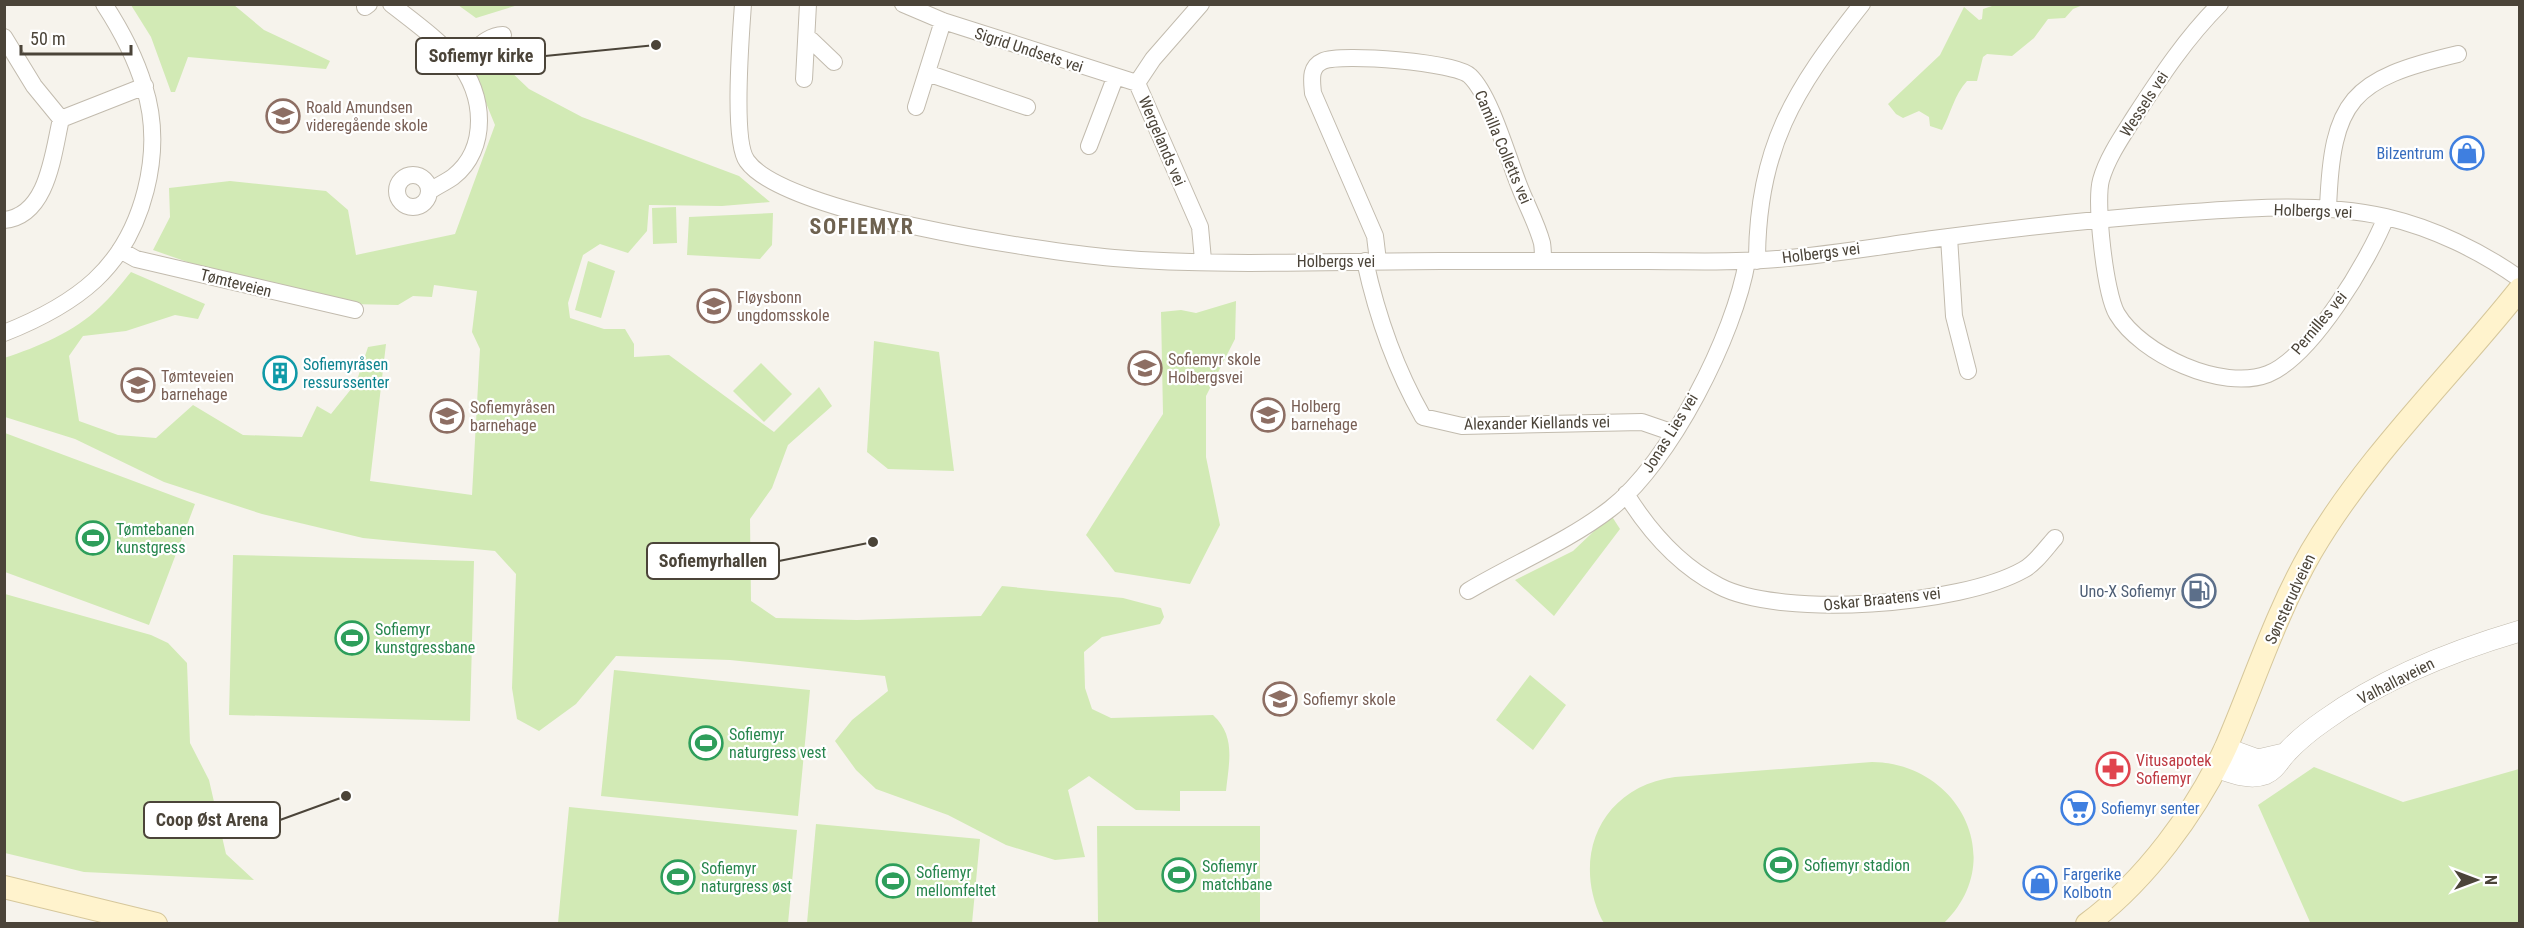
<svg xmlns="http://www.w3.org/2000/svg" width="2524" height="928" font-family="'Roboto Condensed',sans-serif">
<rect width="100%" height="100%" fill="#f6f3ec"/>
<!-- green -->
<path fill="#d2eab5" d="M 131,5 L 234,5 L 264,30 L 330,61 L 326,69 L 188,57 L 175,92 L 171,92 L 151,37 Z
M 458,5 L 518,5 L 476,18 Z
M 1995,5 L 2083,5 L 2073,9 L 2065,18 L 2048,19 L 2034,38 L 2012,56 L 1987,54 L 1983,57 L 1977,81 L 1967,81 C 1954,95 1951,113 1942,130 L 1930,126 L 1929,117 L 1919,111 L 1903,118 L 1896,114 L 1888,104 L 1940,55 L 1964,7 L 1979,20 L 1982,19 L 1983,9 Z
M 485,47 L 529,89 L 582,117 L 739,176 L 770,202 L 722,206 L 649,205 L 647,231 L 628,253 L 600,244 L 583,255 L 568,303 L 570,318 L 604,329 L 625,329 L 634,344 L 634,357 L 669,355 L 774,432 L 819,387 L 832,406 L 788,445 L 772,488 L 750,519 L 751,601 L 776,618 L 857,620 L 981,616 L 1002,586 L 1123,598 L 1161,608 L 1164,617 L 1160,624 L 1102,637 L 1084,652 L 1085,688 L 1092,709 L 1111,718 L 1213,715 C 1236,736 1229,762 1226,791 L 1180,791 L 1180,811 L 1136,810 L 1089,776 L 1068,790 L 1085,857 L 1055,860 L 1006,845 L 948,815 L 876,789 L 856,770 L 835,741 L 852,720 L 888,691 L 885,676 L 730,660 L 616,656 L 576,704 L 539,731 L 517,719 L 512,688 L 516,574 L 495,551 L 363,538 L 262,514 L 164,482 L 75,439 L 5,417 L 4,358 C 38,347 74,332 100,307 C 111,297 121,284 131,272 L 205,304 L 198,319 L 175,315 L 126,331 L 83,336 L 69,356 L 79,421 L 118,435 L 156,438 L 193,405 L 243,435 L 302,437 L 317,406 L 331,414 L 356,383 L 368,347 L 386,344 L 370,481 L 472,495 L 480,349 L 472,332 L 477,291 L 434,285 L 432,297 L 413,296 L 398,305 L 348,304 L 196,265 L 153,250 L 170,217 L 169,188 L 230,181 L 326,191 L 348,210 L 356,255 L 455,234 L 495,125 L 470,64 Z
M 676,207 L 677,243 L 653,244 L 652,208 Z
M 773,213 L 772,245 L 760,259 L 687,255 L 689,217 Z
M 588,261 L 615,271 L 601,318 L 575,310 Z
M 1236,301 L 1235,339 L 1206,396 L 1206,457 L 1220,525 L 1190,584 L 1115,572 L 1086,535 L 1163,414 L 1161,312 L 1181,310 L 1196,313 Z
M 874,341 L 939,352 L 954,471 L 888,469 L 867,452 Z
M 761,363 L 792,394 L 764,422 L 733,391 Z
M 5,433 L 195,504 L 149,625 L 5,572 Z
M 1611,515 L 1620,529 L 1554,616 L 1515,580 L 1573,551 Z
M 233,555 L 474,561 L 470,721 L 229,715 Z
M 5,594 L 151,635 L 168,643 L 187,663 L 190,743 L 209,780 L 226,854 L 254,880 L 84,872 L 5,853 Z
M 614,670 L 810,690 L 798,816 L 601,796 Z
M 1530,675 L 1566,705 L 1533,750 L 1496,720 Z
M 1872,762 C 1959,763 2009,860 1944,923 L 1605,924 L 1602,920 C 1571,856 1601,787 1675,777 Z
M 2314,767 L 2403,802 L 2519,769 L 2519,923 L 2310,922 L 2258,805 Z
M 569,807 L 797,830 L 788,923 L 558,923 Z
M 816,824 L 980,839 L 972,923 L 807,923 Z
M 1097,826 L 1260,826 L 1260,923 L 1098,923 Z"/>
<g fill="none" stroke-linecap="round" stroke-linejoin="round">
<defs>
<path id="minor" d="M 391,4 C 414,22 438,39 457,61 C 485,93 489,149 453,177 C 446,182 437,186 430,191
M 743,4 C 741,33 732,141 747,161 C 784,214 1045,252 1114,258 C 1222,267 1332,261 1441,261 C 1510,261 1579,261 1648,261 C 1691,261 1734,263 1777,259 C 1829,255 1881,246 1933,239 C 2015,228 2097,219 2179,213 C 2247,208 2319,202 2386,217 C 2433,228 2481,251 2520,279
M 903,4 L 943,21 L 1137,83
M 1201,4 L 1153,59 L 1137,83 L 1200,227 L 1203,260
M 2220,4 C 2186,38 2161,76 2135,116 C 2123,135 2107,158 2101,180 C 2095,202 2105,294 2117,314 C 2141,354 2222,392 2268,374 C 2312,356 2369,260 2386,217
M 365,7 L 369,4
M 4,37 L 34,86 L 61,119
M 806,40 L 811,40 L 834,62
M 458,62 C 475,53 483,36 503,35
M 927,73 L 1027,107
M 804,79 L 808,4
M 916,107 L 943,21
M 61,119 L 145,86
M 1089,146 L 1115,78
M397 191a16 16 0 1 1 32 0a16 16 0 1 1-32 0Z
M 2328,209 C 2332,99 2351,79 2458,54
M 4,220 C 48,216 53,153 61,119
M 1949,237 L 1954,316 L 1968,371
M 120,250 L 136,259 L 355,310
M 1365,261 C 1377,316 1395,368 1423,417 L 1462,426 L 1642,422 L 1674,433
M 1378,261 L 1375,236 L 1313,93 C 1312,81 1309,67 1323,61 C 1341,53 1456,62 1470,76 C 1491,96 1508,159 1520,188 C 1527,206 1537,224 1542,243 C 1543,249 1543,255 1543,261
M 1757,261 C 1757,148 1794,90 1862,4
M 4,333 C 37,320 69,304 95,280 C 144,234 165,151 144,86 C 135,56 121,30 104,4
M 1626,494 C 1649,531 1680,566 1719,586 C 1782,619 1961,605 2023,570 C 2035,564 2046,548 2055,538
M 1468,591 C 1515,563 1567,542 1610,509 C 1670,463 1735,334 1747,261"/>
<path id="tertiary" d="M 2225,748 L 2258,760 L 2284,754
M 2216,767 C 2231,772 2249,780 2265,774 C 2276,769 2279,760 2287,752 C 2298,740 2312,729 2325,720 C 2383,678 2452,651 2520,631"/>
<path id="secondary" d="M 4,887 L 156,924
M 2087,924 C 2145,881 2196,812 2226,747 C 2254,682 2276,613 2311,552 C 2368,455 2451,376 2520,289"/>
</defs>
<!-- minor casing -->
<use href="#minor" stroke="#c2bbae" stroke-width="18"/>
<!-- tertiary casing -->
<use href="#tertiary" stroke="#c2bbae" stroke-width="22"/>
<!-- secondary casing -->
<use href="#secondary" stroke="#d6c79b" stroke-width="24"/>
<!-- minor -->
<use href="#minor" stroke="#fff" stroke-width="16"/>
<!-- tertiary -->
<use href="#tertiary" stroke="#fff" stroke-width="21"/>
<!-- secondary -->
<use href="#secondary" stroke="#fff3cd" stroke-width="22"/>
</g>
<!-- icons -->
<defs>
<symbol id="school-ring" viewBox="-11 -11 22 22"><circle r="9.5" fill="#fff" stroke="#8d6e63" stroke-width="1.5"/><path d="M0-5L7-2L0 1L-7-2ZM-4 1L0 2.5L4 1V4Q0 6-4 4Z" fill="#8d6e63"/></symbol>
<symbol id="shop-ring" viewBox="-11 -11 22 22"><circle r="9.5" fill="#fff" stroke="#3f7fe0" stroke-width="1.5"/><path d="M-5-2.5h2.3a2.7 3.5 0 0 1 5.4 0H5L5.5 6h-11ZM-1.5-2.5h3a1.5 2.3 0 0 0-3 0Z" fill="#3f7fe0"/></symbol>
<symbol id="building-ring" viewBox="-11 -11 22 22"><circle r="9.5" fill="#fff" stroke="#0f9aa8" stroke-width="1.5"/><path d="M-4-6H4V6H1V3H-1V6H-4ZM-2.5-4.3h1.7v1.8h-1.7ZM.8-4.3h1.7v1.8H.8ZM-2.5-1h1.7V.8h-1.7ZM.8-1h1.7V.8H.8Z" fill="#0f9aa8"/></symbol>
<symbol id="stadium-ring" viewBox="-11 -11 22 22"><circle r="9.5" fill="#fff" stroke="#2e9e5b" stroke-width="1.5"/><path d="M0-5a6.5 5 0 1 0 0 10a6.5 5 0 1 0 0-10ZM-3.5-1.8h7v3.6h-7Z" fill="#2e9e5b"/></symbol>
<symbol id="fuel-ring" viewBox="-11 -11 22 22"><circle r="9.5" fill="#fff" stroke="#5c6f8a" stroke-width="1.5"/><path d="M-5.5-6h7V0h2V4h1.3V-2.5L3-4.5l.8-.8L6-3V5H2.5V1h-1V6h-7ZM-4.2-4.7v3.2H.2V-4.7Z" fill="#5c6f8a"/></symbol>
<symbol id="pharmacy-ring" viewBox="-11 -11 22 22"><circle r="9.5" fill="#fff" stroke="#e0444e" stroke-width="1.5"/><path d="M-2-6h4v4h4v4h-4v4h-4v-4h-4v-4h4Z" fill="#e0444e"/></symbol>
<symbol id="supermarket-ring" viewBox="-11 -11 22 22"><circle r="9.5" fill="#fff" stroke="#3f7fe0" stroke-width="1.5"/><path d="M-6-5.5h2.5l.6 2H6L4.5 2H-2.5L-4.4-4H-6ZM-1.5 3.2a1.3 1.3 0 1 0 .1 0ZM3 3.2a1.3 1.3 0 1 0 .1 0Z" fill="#3f7fe0"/></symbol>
</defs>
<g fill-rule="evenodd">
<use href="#school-ring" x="264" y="97" width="38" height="38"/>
<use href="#shop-ring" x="2448" y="134" width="38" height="38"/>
<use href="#school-ring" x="695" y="287" width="38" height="38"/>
<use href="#school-ring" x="1126" y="349" width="38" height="38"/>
<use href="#building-ring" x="261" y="354" width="38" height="38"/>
<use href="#school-ring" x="119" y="366" width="38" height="38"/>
<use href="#school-ring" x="1249" y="396" width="38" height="38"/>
<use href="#school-ring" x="428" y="397" width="38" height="38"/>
<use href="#stadium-ring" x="74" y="519" width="38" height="38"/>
<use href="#fuel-ring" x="2180" y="572" width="38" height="38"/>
<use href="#stadium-ring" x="333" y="619" width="38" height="38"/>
<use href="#school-ring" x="1261" y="680" width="38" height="38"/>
<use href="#stadium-ring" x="687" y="724" width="38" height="38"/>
<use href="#pharmacy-ring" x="2094" y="750" width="38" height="38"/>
<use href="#supermarket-ring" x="2059" y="789" width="38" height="38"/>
<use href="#stadium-ring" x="1762" y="846" width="38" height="38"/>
<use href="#stadium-ring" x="1160" y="856" width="38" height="38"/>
<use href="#stadium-ring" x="659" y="858" width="38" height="38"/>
<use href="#stadium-ring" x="874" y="862" width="38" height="38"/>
<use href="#shop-ring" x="2021" y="864" width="38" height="38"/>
</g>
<g text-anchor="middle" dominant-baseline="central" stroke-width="4.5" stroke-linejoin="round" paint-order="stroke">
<!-- street labels -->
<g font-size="16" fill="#4b4439" stroke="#fff">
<text transform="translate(1029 50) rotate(18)">Sigrid Undsets vei</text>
<text transform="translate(2144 104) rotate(-57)">Wessels vei</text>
<text transform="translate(1162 141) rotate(67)">Wergelands vei</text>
<text transform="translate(1503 147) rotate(67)">Camilla Colletts vei</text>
<text transform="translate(2313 211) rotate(2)">Holbergs vei</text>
<text transform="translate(1821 253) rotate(-7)">Holbergs vei</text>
<text x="1336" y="261">Holbergs vei</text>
<text transform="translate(236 283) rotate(14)">Tømteveien</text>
<text transform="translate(2319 323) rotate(-50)">Pernilles vei</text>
<text transform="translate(1537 423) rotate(-1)">Alexander Kiellands vei</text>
<text transform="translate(1670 433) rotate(-58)">Jonas Lies vei</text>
<text transform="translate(1882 599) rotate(-6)">Oskar Braatens vei</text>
<text transform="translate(2290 599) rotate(-65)">Sønsterudveien</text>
<text transform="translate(2396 681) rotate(-27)">Valhallaveien</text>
</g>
<!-- education labels -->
<g font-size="16" fill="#785e54" stroke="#fff" text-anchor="start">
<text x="306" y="107">Roald Amundsen<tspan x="306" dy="18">videregående skole</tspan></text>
<text x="737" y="297">Fløysbonn<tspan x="737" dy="18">ungdomsskole</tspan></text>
<text x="1168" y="359">Sofiemyr skole<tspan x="1168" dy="18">Holbergsvei</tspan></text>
<text x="161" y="376">Tømteveien<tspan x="161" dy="18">barnehage</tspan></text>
<text x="1291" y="406">Holberg<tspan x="1291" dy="18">barnehage</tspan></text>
<text x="470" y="407">Sofiemyråsen<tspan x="470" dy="18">barnehage</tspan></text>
<text x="1303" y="699">Sofiemyr skole</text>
</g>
<!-- shop labels -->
<g font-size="16" fill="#366cbe" stroke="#fff" text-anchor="start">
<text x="2444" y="153" text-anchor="end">Bilzentrum</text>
<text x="2101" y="808">Sofiemyr senter</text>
<text x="2063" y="874">Fargerike<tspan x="2063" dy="18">Kolbotn</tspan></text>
</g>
<!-- culture labels -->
<g font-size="16" fill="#0d838f" stroke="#fff" text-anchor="start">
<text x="303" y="364">Sofiemyråsen<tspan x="303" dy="18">ressurssenter</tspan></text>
</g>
<!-- leisure labels -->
<g font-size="16" fill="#27864d" stroke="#fff" text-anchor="start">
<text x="116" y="529">Tømtebanen<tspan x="116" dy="18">kunstgress</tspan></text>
<text x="375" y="629">Sofiemyr<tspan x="375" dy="18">kunstgressbane</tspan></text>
<text x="729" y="734">Sofiemyr<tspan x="729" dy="18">naturgress vest</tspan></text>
<text x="1804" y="865">Sofiemyr stadion</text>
<text x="1202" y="866">Sofiemyr<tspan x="1202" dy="18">matchbane</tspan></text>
<text x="701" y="868">Sofiemyr<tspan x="701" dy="18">naturgress øst</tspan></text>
<text x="916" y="872">Sofiemyr<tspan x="916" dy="18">mellomfeltet</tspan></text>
</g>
<!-- service labels -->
<g font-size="16" fill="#4e5e75" stroke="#fff" text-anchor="end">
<text x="2176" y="591">Uno-X Sofiemyr</text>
</g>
<!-- health labels -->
<g font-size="16" fill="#be3a42" stroke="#fff" text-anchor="start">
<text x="2136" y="760">Vitusapotek<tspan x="2136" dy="18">Sofiemyr</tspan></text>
</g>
<!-- district labels -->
<g font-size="22" font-weight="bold" letter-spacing="1.5" fill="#6e6250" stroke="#fff">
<text x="862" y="226">SOFIEMYR</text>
</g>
</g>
<!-- callouts -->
<path fill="none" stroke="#4b4439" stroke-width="2" d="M656 45L545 56M873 542L779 561M346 796L280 820"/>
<g fill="#4b4439" stroke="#fff" stroke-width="2">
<circle cx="656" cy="45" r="6"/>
<circle cx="873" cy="542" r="6"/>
<circle cx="346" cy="796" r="6"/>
</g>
<g fill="#fff" stroke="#4b4439" stroke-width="2">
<rect x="416" y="38" width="129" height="36" rx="6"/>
<rect x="647" y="543" width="132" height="36" rx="6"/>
<rect x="144" y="802" width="136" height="36" rx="6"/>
</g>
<g font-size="18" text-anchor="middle" font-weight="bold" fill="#4b4439">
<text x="481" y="62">Sofiemyr kirke</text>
<text x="713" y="567">Sofiemyrhallen</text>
<text x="212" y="826">Coop Øst Arena</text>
</g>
<!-- border -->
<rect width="2524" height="928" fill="none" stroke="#4b4439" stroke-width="12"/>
<!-- north arrow -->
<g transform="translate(2476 880) rotate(90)" stroke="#ffffff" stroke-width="4.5" paint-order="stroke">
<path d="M0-4.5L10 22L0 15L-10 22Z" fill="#4b4439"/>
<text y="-9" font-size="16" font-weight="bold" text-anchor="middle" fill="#4b4439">N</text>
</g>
<!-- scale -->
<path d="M21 45v9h110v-9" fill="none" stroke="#4b4439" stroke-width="3"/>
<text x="30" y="45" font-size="18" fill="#4b4439" stroke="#ffffff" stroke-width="4.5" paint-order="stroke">50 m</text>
</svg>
